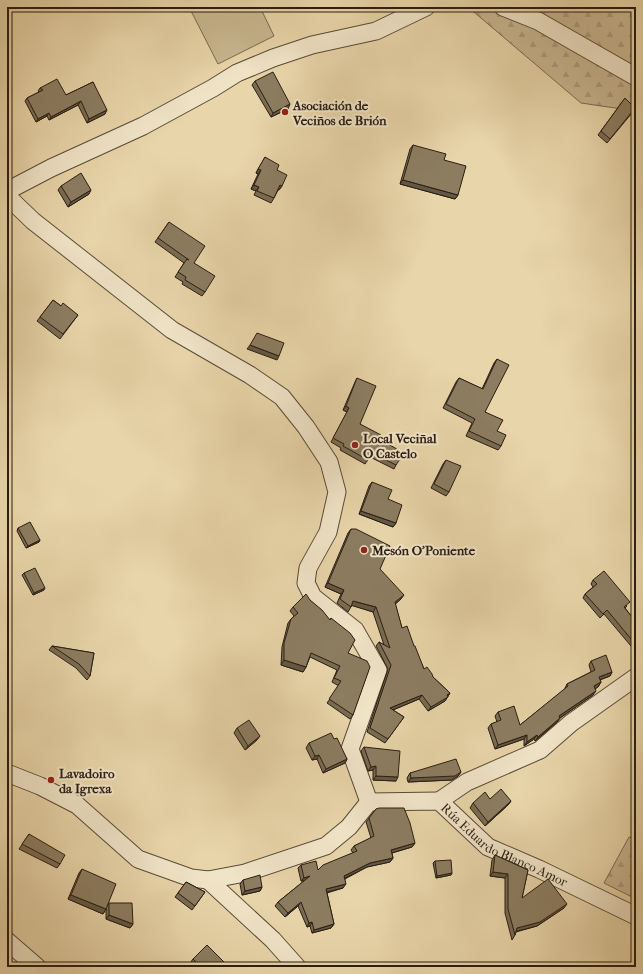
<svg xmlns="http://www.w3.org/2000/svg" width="643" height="974" font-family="'IM FELL French Canon',serif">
<defs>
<pattern id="forest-firs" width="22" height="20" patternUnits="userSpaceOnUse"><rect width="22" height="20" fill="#c8b690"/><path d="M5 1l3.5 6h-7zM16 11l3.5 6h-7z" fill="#ac9c7b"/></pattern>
</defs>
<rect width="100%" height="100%" fill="#e8d5a9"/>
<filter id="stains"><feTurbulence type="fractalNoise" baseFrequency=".005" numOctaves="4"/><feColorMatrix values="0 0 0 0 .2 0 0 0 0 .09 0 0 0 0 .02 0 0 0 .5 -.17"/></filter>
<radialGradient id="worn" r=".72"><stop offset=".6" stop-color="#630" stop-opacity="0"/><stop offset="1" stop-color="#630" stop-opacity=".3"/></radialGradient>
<!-- forest -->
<path fill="url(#forest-firs)" stroke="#786a52" d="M 468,7 L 636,7 L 636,111 L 581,103 Z
M 629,837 L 636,838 L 636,899 L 604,883 Z"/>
<!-- garden -->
<path fill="#c8b690" stroke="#786a52" d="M 189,7 L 260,7 L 274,36 L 218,64 Z"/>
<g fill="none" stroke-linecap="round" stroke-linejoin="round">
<defs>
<g id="street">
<path d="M 503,7 L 538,21 L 636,77"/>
<path d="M 7,191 L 51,168 L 143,126 L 213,88 L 237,73 L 273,58 L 312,45 L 376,31 L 426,7"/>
<path d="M 7,196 L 33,221 L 172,330 L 250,375 L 282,397 L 306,427 L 329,462 L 337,492 L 328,532 L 308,568 L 306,583 L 313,597 L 355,630 L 378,670 L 350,749 L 369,802"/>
<path d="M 7,773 L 40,786 L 77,805 L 138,859 L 191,878 L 208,880 L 245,873 L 326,846 L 349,827 L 369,802"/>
<path d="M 439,801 L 467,782 L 540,750 L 571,723 L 636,677"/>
<path id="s1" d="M 369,802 L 439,801 L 488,847 L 539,869 L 636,916"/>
<path d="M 208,880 L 273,940 L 297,967"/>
<path d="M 7,941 L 37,967"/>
</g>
</defs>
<!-- street casing -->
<use href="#street" stroke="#594b38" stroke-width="19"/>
<!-- street -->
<use href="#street" stroke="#f0e4c7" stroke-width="17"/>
</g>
<!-- wall -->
<path fill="#786c53" stroke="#291d13" d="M 255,81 L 288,109 L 271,117 L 252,85 Z
M 93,82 L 105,114 L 87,123 L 78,105 L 49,120 L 47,116 L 36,122 L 25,101 L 27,98 L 39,92 L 38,91 L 40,88 L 66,95 Z
M 625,98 L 632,113 L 607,143 L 598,135 Z
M 413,145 L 444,160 L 458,195 L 455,199 L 400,184 L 410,149 Z
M 265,157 L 277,170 L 282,186 L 279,190 L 278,190 L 274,198 L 271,203 L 254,195 L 256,191 L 251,189 L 258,174 L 256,173 Z
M 61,186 L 89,194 L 68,207 L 58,190 Z
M 169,222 L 194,263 L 205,292 L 202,296 L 182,284 L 183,282 L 175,277 L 184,263 L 155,242 Z
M 53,300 L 61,306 L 78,315 L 60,339 L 37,321 Z
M 497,359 L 485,412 L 497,431 L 501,446 L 498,450 L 466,436 L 472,423 L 443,408 L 456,382 L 459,378 L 482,389 L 494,363 Z
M 357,378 L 360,424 L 379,439 L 396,465 L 394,469 L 370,457 L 365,464 L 340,450 L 341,448 L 331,442 L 347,412 L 343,410 L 355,382 Z
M 446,460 L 449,492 L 446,496 L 431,488 L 443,464 Z
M 372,482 L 388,499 L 396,523 L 393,527 L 359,514 L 369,486 Z
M 18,528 L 40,540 L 39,542 L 26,548 L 17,531 Z
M 351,529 L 401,599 L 395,604 L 402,628 L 414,646 L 424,669 L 433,677 L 450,693 L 445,701 L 428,711 L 419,699 L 393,710 L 404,717 L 385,743 L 367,732 L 388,669 L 376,646 L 379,642 L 384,645 L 373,612 L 352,605 L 348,612 L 337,603 L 341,594 L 325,587 L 348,533 Z
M 24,573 L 44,590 L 33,595 L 22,575 Z
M 593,580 L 627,606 L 625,608 L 636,622 L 636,652 L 604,614 L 600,618 L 583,598 L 585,594 L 593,587 L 591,584 Z
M 310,600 L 330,620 L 331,618 L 348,653 L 353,715 L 350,719 L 327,703 L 339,686 L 332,682 L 337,670 L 310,657 L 306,667 L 303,672 L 281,665 L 282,647 L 288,623 L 291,619 L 294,616 L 290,611 L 293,607 Z
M 52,646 L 94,653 L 90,676 L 87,680 L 76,668 L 49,650 Z
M 591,661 L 612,672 L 610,676 L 600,680 L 601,682 L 598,687 L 595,689 L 593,695 L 560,718 L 557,722 L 535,741 L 534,739 L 524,746 L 524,739 L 495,749 L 488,728 L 491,724 L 497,722 L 495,716 L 498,712 L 520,725 L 565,689 L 565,688 L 567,684 L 591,672 L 589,665 Z
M 237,728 L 257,740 L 245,750 L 234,733 Z
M 334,739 L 347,759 L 345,763 L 323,773 L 317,759 L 312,760 L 306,748 L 309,743 Z
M 364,747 L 396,781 L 373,780 L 373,770 L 368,771 L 361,751 Z
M 461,772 L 458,776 L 452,780 L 408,782 L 407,778 L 410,773 Z
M 490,799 L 511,801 L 508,805 L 485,826 L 470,808 L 473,803 Z
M 376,809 L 415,843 L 412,847 L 392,853 L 393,858 L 390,862 L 367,867 L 345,879 L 343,888 L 327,893 L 334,924 L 331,928 L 312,933 L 310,926 L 307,927 L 298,906 L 285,917 L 275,906 L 278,902 L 304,881 L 301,881 L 298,868 L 301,865 L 318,870 L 353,853 L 351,850 L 354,846 L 371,838 L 366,822 Z
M 29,834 L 60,864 L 57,868 L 19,849 Z
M 495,855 L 528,870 L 522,898 L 564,908 L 537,926 L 516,932 L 515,935 L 512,940 L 505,913 L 505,878 L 490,876 L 492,860 Z
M 435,861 L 452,873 L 451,875 L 436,878 L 433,863 Z
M 82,869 L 108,905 L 109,903 L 133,924 L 130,928 L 106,919 L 106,909 L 103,914 L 68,899 L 79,873 Z
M 243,880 L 262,887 L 260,891 L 242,895 L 240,884 Z
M 186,882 L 205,892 L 192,910 L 175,897 Z
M 193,959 L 225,963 L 223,967 L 194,967 L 190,963 Z"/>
<!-- shaded-wall -->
<path fill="#625844" stroke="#291d13" d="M 81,101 L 78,105 L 49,120 L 51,117 Z
M 290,104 L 288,109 L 271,117 L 273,113 Z
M 107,110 L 105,114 L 87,123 L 89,119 Z
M 49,113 L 47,116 L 36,122 L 38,119 Z
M 258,169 L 261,170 L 258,174 L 256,173 Z
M 403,180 L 458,195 L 455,199 L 400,184 Z
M 254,185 L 259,187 L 256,191 L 251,189 Z
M 280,185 L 282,186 L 279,190 L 277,189 Z
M 91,190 L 89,194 L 68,207 L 71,202 Z
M 250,345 L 279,356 L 277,360 L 247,349 Z
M 346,406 L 349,408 L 347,412 L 343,410 Z
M 361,511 L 396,523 L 393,527 L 359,514 Z
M 40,540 L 39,542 L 26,548 L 28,546 Z
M 328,583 L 344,590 L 341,594 L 325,587 Z
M 45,588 L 44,590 L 33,595 L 34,593 Z
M 404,595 L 401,599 L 392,607 L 395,602 Z
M 353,601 L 376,607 L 373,612 L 350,605 Z
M 284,660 L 306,667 L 303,672 L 281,665 Z
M 612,672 L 610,676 L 596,681 L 599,677 Z
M 601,682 L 598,687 L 591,691 L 594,686 Z
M 596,691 L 593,695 L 560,718 L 557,722 L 535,741 L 538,737 L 559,716 Z
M 450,693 L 445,701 L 428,711 L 431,707 Z
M 422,695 L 419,699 L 388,712 L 390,708 Z
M 527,735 L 524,739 L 495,749 L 498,745 Z
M 537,735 L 534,739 L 524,746 L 527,742 Z
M 260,736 L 257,740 L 245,750 L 248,746 Z
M 319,755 L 317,759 L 312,760 L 315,756 Z
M 347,759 L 345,763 L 323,773 L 326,769 Z
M 376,766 L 373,770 L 368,771 L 371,767 Z
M 461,772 L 458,776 L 452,780 L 408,782 L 411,778 Z
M 376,776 L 398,777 L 396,781 L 373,780 Z
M 511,801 L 508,805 L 485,826 L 488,822 Z
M 415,843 L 412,847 L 388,854 L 391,850 Z
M 393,858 L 390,862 L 367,867 L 341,880 L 344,876 L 370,863 Z
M 493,872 L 508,874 L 505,878 L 490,876 Z
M 452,873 L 451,875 L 436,878 L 437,876 Z
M 310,876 L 307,880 L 301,881 L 304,878 Z
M 346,884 L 343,888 L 323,893 L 326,889 Z
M 262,887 L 260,891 L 242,895 L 245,891 Z
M 71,895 L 106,909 L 103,914 L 68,899 Z
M 301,902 L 298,906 L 285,917 L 288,913 Z
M 567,904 L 564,908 L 537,926 L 514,932 L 517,928 Z
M 109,915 L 133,924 L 130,928 L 106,919 Z
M 312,922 L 310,926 L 307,927 L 309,923 Z
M 334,924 L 331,928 L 312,933 L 314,930 Z"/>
<!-- building -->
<path fill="#8c7d61" stroke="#291d13" d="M 273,72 L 290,104 L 273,113 L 255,81 Z
M 57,79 L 66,95 L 93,82 L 107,110 L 89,119 L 81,101 L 51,117 L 49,113 L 38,119 L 27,98 L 43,90 L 40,88 Z
M 625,98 L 635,108 L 610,139 L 601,131 Z
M 413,145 L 446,154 L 444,160 L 466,166 L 458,195 L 403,180 Z
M 265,157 L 279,165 L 277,170 L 287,175 L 282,186 L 280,185 L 274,198 L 257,191 L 259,187 L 254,185 L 261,170 L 258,169 Z
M 81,173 L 91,190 L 71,202 L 61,186 Z
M 169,222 L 205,246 L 194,263 L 215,276 L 205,292 L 185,280 L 186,277 L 178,272 L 187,259 L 189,260 L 158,238 Z
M 53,300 L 61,306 L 63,303 L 78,315 L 63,334 L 40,317 Z
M 257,333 L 284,343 L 279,356 L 250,345 Z
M 497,359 L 509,365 L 485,412 L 503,420 L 497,431 L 506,435 L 501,446 L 469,431 L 475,419 L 446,404 L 459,378 L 483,389 Z
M 357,378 L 376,386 L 360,424 L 381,435 L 379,439 L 404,453 L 396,465 L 372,453 L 368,460 L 343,446 L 344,444 L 333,438 L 349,408 L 346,406 Z
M 446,460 L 461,466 L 449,492 L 434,484 Z
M 372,482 L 392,490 L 388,499 L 402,505 L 396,523 L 361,511 Z
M 30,522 L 40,540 L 28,546 L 18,528 Z
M 351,529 L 356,529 L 390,546 L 380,569 L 404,595 L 395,602 L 402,628 L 407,626 L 414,646 L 415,646 L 424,669 L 427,667 L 432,674 L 433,677 L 450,693 L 447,695 L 448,697 L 431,707 L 422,695 L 390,708 L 404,717 L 388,739 L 370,728 L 391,665 L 379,642 L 390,648 L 376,607 L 353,601 L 351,607 L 340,599 L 344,590 L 328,583 Z
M 35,568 L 45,588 L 34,593 L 24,573 Z
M 604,571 L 630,602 L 624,607 L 636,622 L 636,645 L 607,610 L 603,614 L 585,594 L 597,584 L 593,580 Z
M 306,594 L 310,600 L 322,610 L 330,620 L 331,618 L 350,633 L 355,640 L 348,653 L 367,661 L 370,667 L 353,715 L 329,699 L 341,681 L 334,678 L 340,666 L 311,653 L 306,667 L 284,660 L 284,643 L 291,619 L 298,613 L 293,607 Z
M 52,646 L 94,653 L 90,676 L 79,664 Z
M 606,655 L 612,672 L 599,677 L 601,682 L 594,686 L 596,691 L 559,716 L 560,718 L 538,737 L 537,735 L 527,742 L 527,735 L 498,745 L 491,724 L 501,720 L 498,712 L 514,706 L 520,725 L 568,686 L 567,684 L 595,670 L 591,661 Z
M 249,720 L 260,736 L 248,746 L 237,728 Z
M 331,733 L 334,739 L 337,738 L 347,759 L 326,769 L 319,755 L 315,756 L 309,743 Z
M 364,747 L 400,751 L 398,777 L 376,776 L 376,766 L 371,767 Z
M 456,759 L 461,772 L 455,776 L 411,778 L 410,773 Z
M 501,789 L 511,801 L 488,822 L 473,803 L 485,792 L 490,799 Z
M 379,808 L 404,808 L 410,823 L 415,843 L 391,850 L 393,858 L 370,863 L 344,876 L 346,884 L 326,889 L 334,924 L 314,930 L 312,922 L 309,923 L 301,902 L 288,913 L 278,902 L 310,876 L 304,878 L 301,865 L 316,861 L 318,870 L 323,865 L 357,851 L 354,846 L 374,836 L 369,818 L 376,809 Z
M 29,834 L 65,855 L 60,864 L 22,844 Z
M 495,855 L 528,870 L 522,898 L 548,879 L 567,904 L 540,922 L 517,928 L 515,935 L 508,909 L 508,874 L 493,872 Z
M 451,860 L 452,873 L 437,876 L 435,861 Z
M 82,869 L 116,884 L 106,909 L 71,895 Z
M 260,875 L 262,887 L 245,891 L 243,880 Z
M 186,882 L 205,892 L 195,906 L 178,893 Z
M 109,903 L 132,903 L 133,924 L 109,915 Z
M 207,945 L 225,963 L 222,967 L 201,967 L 193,959 Z"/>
<!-- markers -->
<g fill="#8f2418" stroke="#f0e4c7" stroke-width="1.5">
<circle cx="285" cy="112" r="4"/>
<circle cx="355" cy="445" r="4"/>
<circle cx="364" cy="550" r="4"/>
<circle cx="51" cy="780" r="4"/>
</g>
<g text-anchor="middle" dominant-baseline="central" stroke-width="4" stroke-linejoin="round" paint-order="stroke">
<!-- poi labels -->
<g font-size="13" font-weight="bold" fill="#291d13" stroke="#f0e4c7" text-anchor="start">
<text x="293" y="105">Asociación de<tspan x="293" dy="15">Veciños de Brión</tspan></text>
<text x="363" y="438">Local Veciñal<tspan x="363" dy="15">O Castelo</tspan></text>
<text x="372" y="550">Mesón O'Poniente</text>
<text x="59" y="773">Lavadoiro<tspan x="59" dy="15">da Igrexa</tspan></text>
</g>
<!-- street labels -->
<g font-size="13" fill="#291d13" stroke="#f0e4c7">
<text stroke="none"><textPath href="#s1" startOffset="150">Rúa Eduardo Blanco Amor</textPath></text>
</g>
</g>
<!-- margin -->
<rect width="643" height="974" fill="none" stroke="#e8d5a9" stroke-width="24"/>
<rect x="8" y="8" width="627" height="958" fill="none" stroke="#291d13" stroke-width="2"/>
<rect x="12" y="12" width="619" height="950" fill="none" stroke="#291d13"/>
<rect width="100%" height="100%" filter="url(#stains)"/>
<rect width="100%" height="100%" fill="url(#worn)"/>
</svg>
